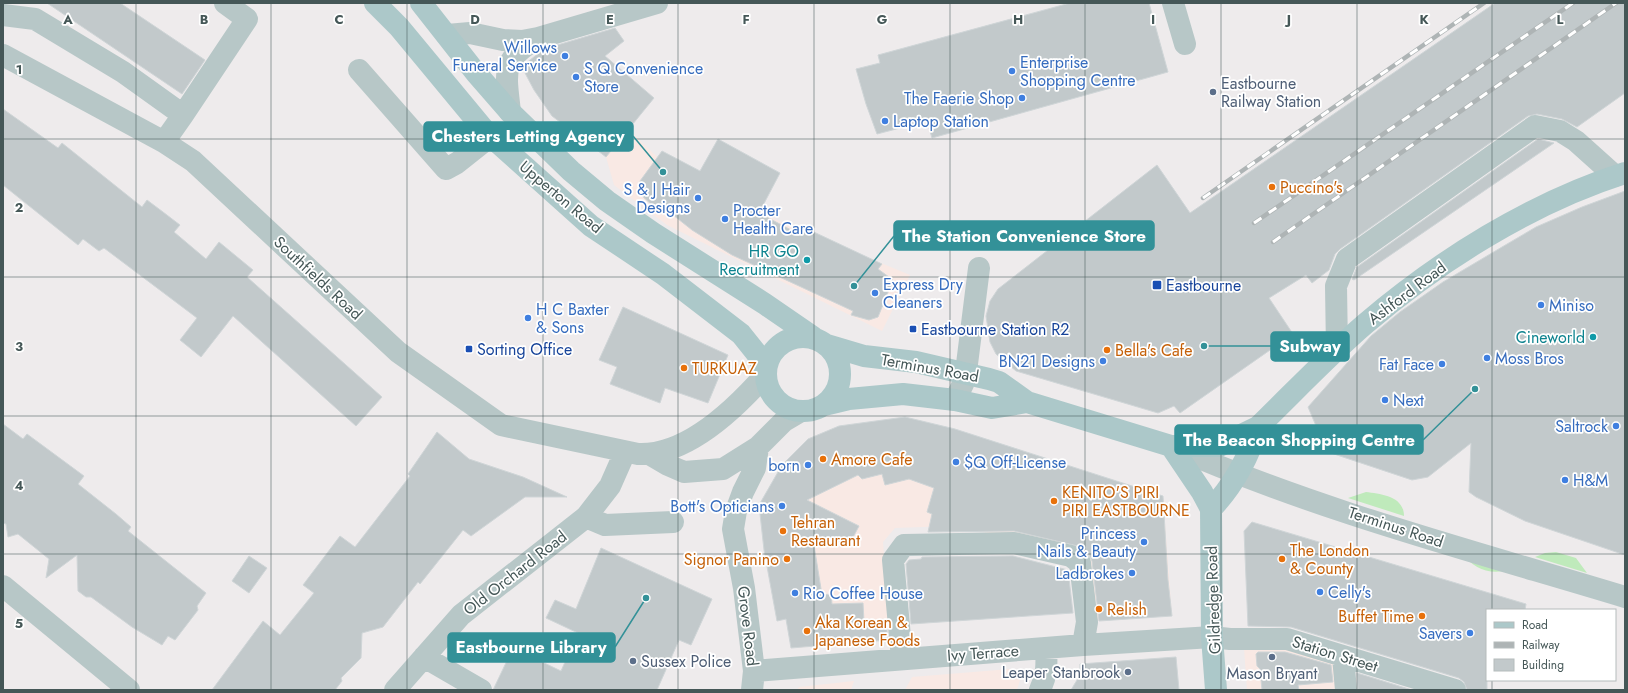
<svg xmlns="http://www.w3.org/2000/svg" width="1628" height="693" font-family="Jost,sans-serif">
<rect width="100%" height="100%" fill="#eeebec"/>
<!-- commercial -->
<path fill="#f9e9e4" d="M 568,71 L 682,181 L 910,275 L 882,331 L 667,225 L 614,185 L 606,157 L 545,105 L 534,90 Z
M 916,421 L 952,429 L 1163,496 L 1172,616 L 1094,621 L 1090,556 L 1085,551 L 951,526 L 895,528 L 883,542 L 890,640 L 795,648 L 775,493 Z
M 1281,647 L 1332,660 L 1339,690 L 1247,690 L 1244,648 Z
M 1010,669 L 1017,672 L 1021,677 L 1017,690 L 905,690 L 912,677 Z
M 854,681 L 851,690 L 797,690 L 799,687 Z"/>
<!-- green -->
<path fill="#bfeabb" d="M 1366,492 C 1381,494 1404,496 1404,516 L 1348,498 Z
M 1556,552 L 1576,558 L 1587,573 L 1535,557 L 1545,553 Z
M 1460,553 L 1510,570 C 1487,575 1476,569 1460,553 Z"/>
<!-- building -->
<path fill="#c2c9cb" stroke="#cfd5d7" d="M 47,3 L 120,3 L 205,60 L 182,94 Z
M 1070,3 L 1149,3 L 1168,72 L 932,138 L 927,121 L 877,134 L 866,104 L 856,69 L 880,63 L 878,55 Z
M 1495,3 L 1625,3 L 1625,93 L 1577,127 L 1562,119 L 1537,114 L 1528,116 L 1340,249 L 1335,254 L 1329,270 L 1312,283 L 1306,275 L 1269,298 L 1293,334 L 1180,413 L 1174,406 L 1158,413 L 1016,371 L 996,354 L 990,342 L 986,316 L 990,301 L 998,289 L 1157,165 L 1190,213 Z
M 615,28 L 624,41 L 605,56 L 654,98 L 606,157 L 552,116 L 534,90 L 525,73 L 525,64 L 544,49 Z
M 3,109 L 58,148 L 62,143 L 142,207 L 147,200 L 163,212 L 180,225 L 174,232 L 206,259 L 219,242 L 253,270 L 247,277 L 382,397 L 356,426 L 233,316 L 201,357 L 180,340 L 197,318 L 104,248 L 99,251 L 83,239 L 78,245 L 3,185 Z
M 718,139 L 780,173 L 759,213 L 793,231 L 801,226 L 882,264 L 878,269 L 893,280 L 878,317 L 869,320 L 851,315 L 853,311 L 732,255 L 692,230 L 658,203 L 655,208 L 639,193 L 640,181 L 662,151 L 700,171 Z
M 1538,139 L 1554,143 L 1354,280 L 1352,279 L 1357,267 Z
M 1625,191 L 1625,555 L 1525,521 L 1476,497 L 1469,492 L 1471,443 L 1428,477 L 1412,480 L 1331,453 L 1325,447 L 1308,407 L 1371,336 L 1400,312 L 1443,282 L 1502,247 L 1536,227 L 1582,207 Z
M 623,307 L 728,355 L 708,403 L 665,388 L 660,403 L 610,384 L 617,367 L 599,360 Z
M 905,417 L 955,429 L 1163,496 L 1168,580 L 1172,616 L 1099,621 L 1092,561 L 1088,553 L 1078,546 L 1014,531 L 928,532 L 932,514 L 927,512 L 934,488 L 909,479 L 885,485 L 882,474 L 862,479 L 858,475 L 807,500 L 859,526 L 850,543 L 813,539 L 822,595 L 831,594 L 832,604 L 863,603 L 864,622 L 886,620 L 888,640 L 791,648 L 786,619 L 777,621 L 764,550 L 759,505 L 782,465 L 808,439 L 839,426 Z
M 3,424 L 23,439 L 27,434 L 84,476 L 78,484 L 116,514 L 131,527 L 128,531 L 206,593 L 197,606 L 198,610 L 175,640 L 168,636 L 162,645 L 132,627 L 91,597 L 86,597 L 78,591 L 77,555 L 46,578 L 49,559 L 18,534 L 8,537 L 6,524 L 3,523 Z
M 437,432 L 469,459 L 523,477 L 567,497 L 525,497 L 471,536 L 463,530 L 420,584 L 418,582 L 383,627 L 362,633 L 361,658 L 341,678 L 342,681 L 335,690 L 212,690 L 263,621 L 280,635 L 314,593 L 303,585 L 340,536 L 355,547 L 410,476 L 408,474 Z
M 1252,522 L 1526,604 L 1525,610 L 1487,610 L 1487,690 L 1467,690 L 1464,682 L 1459,678 L 1291,627 L 1248,626 L 1244,531 Z
M 601,548 L 712,599 L 691,645 L 679,640 L 657,690 L 493,690 L 513,648 L 561,671 L 578,633 L 546,618 L 555,600 L 576,609 Z
M 249,556 L 267,568 L 249,593 L 232,581 Z
M 1013,556 L 1068,570 L 1073,613 L 911,624 L 906,564 L 909,560 L 921,559 L 922,557 Z
M 1258,652 L 1285,652 L 1331,665 L 1333,682 L 1298,685 L 1299,690 L 1262,690 L 1260,669 L 1257,666 L 1256,654 Z
M 1176,657 L 1179,690 L 1071,690 L 1080,675 L 1080,664 Z
M 1357,673 L 1412,690 L 1358,690 Z"/>
<g fill="none" stroke-linecap="round" stroke-linejoin="round">
<!-- minor -->
<path stroke="#b7c7c7" stroke-width="22" d="M 1173,3 L 1185,44
M 3,15 L 35,19 L 123,72 L 183,115 L 164,142
M 447,35 L 470,33 L 503,40 L 522,41 L 538,38 L 657,3
M 3,55 L 164,142 L 193,161 L 398,352 L 501,425 L 638,454 C 686,456 735,409 765,375
M 359,70 L 446,169 L 457,163 L 491,136
M 510,112 C 506,74 500,59 537,39
M 183,115 L 247,19 L 225,3
M 1337,350 L 1336,286 L 1347,259 L 1535,126 L 1560,131 L 1576,141 L 1615,176
M 955,400 L 963,384 L 966,372 L 979,268
M 1171,446 C 1316,510 1473,551 1625,597
M 651,455 L 668,465 L 684,472 L 723,469 L 758,447 L 784,421 L 801,411
M 586,517 L 605,525 L 673,522
M 3,586 L 129,690
M 424,657 L 481,690
M 1343,657 L 1346,690
M 902,659 L 893,560 L 904,545 L 1014,543 L 1071,556 L 1080,563 L 1087,622 L 1083,645
M 754,671 L 1083,645 L 1212,637 L 1230,639 L 1287,639 L 1455,690
M 395,690 L 461,615 L 586,517 L 610,486 L 625,452
M 752,690 L 754,671 L 744,588 L 733,529 L 736,511 L 743,492 L 755,468 L 758,447
M 1040,690 C 1047,675 1047,664 1046,648"/>
<!-- major -->
<path stroke="#acc8c9" stroke-width="22" d="M 375,3 L 399,27 L 486,132 L 591,226 L 663,274 L 741,334 L 757,354 L 764,370
M 421,3 L 476,73 L 510,112 L 571,171 L 607,201 L 653,233 L 765,304 L 813,337
M766 374a37 37 0 1 1 74 0a37 37 0 1 1-74 0Z
M 827,345 L 864,356 L 916,362 L 989,379 L 999,382 L 1027,402 L 1171,446 L 1219,446 L 1258,427
M 824,405 L 849,399 L 903,394 L 955,400 L 992,408 L 1027,402
M 1171,446 L 1202,492 L 1211,509 L 1212,637 L 1216,690
M 1211,509 C 1234,485 1248,459 1258,427 C 1294,392 1328,356 1365,324 C 1440,260 1531,203 1625,173"/>
<defs>
<path id="rail" d="M 1203,198 L 1484,3
M 1254,223 L 1573,3
M 1273,242 L 1616,3"/>
</defs>
<!-- rail casing -->
<use href="#rail" stroke="#aeb4b5" stroke-width="4.5"/>
<!-- rail -->
<use href="#rail" stroke="#fff" stroke-width="3" stroke-dasharray="9" stroke-linecap="butt"/>
</g>
<!-- grid -->
<path fill="none" stroke="#455757" stroke-width="1" stroke-opacity="0.55" d="M 136,3 L 136,690M 271,3 L 271,690M 407,3 L 407,690M 543,3 L 543,690M 678,3 L 678,690M 814,3 L 814,690M 950,3 L 950,690M 1085,3 L 1085,690M 1221,3 L 1221,690M 1357,3 L 1357,690M 1492,3 L 1492,610M 3,139 L 1625,139M 3,277 L 1625,277M 3,416 L 1625,416M 3,554 L 1625,554M 1492,680 L 1492,690"/>
<!-- markers -->
<g fill="#3f7fe0" stroke="#fff" stroke-width="1.5">
<circle cx="565" cy="56" r="4"/>
<circle cx="1012" cy="71" r="4"/>
<circle cx="576" cy="77" r="4"/>
<circle cx="1022" cy="98" r="4"/>
<circle cx="885" cy="121" r="4"/>
<circle cx="698" cy="198" r="4"/>
<circle cx="725" cy="219" r="4"/>
<circle cx="875" cy="293" r="4"/>
<circle cx="1541" cy="305" r="4"/>
<circle cx="528" cy="318" r="4"/>
<circle cx="1487" cy="358" r="4"/>
<circle cx="1103" cy="361" r="4"/>
<circle cx="1442" cy="364" r="4"/>
<circle cx="1385" cy="400" r="4"/>
<circle cx="1616" cy="426" r="4"/>
<circle cx="956" cy="462" r="4"/>
<circle cx="808" cy="465" r="4"/>
<circle cx="1565" cy="480" r="4"/>
<circle cx="782" cy="506" r="4"/>
<circle cx="1144" cy="542" r="4"/>
<circle cx="1132" cy="573" r="4"/>
<circle cx="1320" cy="592" r="4"/>
<circle cx="795" cy="593" r="4"/>
<circle cx="1470" cy="633" r="4"/>
</g>
<g fill="#5c6f8a" stroke="#fff" stroke-width="1.5">
<circle cx="1213" cy="92" r="4"/>
<circle cx="1272" cy="657" r="4"/>
<circle cx="633" cy="661" r="4"/>
<circle cx="1128" cy="672" r="4"/>
</g>
<g fill="#e8710a" stroke="#fff" stroke-width="1.5">
<circle cx="1272" cy="187" r="4"/>
<circle cx="1107" cy="350" r="4"/>
<circle cx="684" cy="368" r="4"/>
<circle cx="823" cy="459" r="4"/>
<circle cx="1054" cy="501" r="4"/>
<circle cx="783" cy="531" r="4"/>
<circle cx="787" cy="559" r="4"/>
<circle cx="1282" cy="559" r="4"/>
<circle cx="1099" cy="609" r="4"/>
<circle cx="1422" cy="616" r="4"/>
<circle cx="807" cy="631" r="4"/>
</g>
<g fill="#0f9aa8" stroke="#fff" stroke-width="1.5">
<circle cx="807" cy="260" r="4"/>
<circle cx="1593" cy="337" r="4"/>
</g>
<g fill="#1a4fb4" stroke="#fff" stroke-width="1.5">
<rect x="1152" y="280" width="10" height="10" rx="2"/>
<rect x="909" y="325" width="8" height="8" rx="2"/>
<rect x="465" y="345" width="8" height="8" rx="2"/>
</g>
<g text-anchor="middle" dominant-baseline="central" stroke-width="3.5" stroke-linejoin="round" paint-order="stroke">
<!-- shop labels -->
<g font-size="16" fill="#366cbe" stroke="#fff" text-anchor="start">
<text x="557" y="47" text-anchor="end">Willows<tspan x="557" dy="18">Funeral Service</tspan></text>
<text x="1020" y="62">Enterprise<tspan x="1020" dy="18">Shopping Centre</tspan></text>
<text x="584" y="68">S Q Convenience<tspan x="584" dy="18">Store</tspan></text>
<text x="1014" y="98" text-anchor="end">The Faerie Shop</text>
<text x="893" y="121">Laptop Station</text>
<text x="690" y="189" text-anchor="end">S &amp; J Hair<tspan x="690" dy="18">Designs</tspan></text>
<text x="733" y="210">Procter<tspan x="733" dy="18">Health Care</tspan></text>
<text x="883" y="284">Express Dry<tspan x="883" dy="18">Cleaners</tspan></text>
<text x="1549" y="305">Miniso</text>
<text x="536" y="309">H C Baxter<tspan x="536" dy="18">&amp; Sons</tspan></text>
<text x="1495" y="358">Moss Bros</text>
<text x="1095" y="361" text-anchor="end">BN21 Designs</text>
<text x="1434" y="364" text-anchor="end">Fat Face</text>
<text x="1393" y="400">Next</text>
<text x="1608" y="426" text-anchor="end">Saltrock</text>
<text x="964" y="462">$Q Off-License</text>
<text x="800" y="465" text-anchor="end">born</text>
<text x="1573" y="480">H&amp;M</text>
<text x="774" y="506" text-anchor="end">Bott's Opticians</text>
<text x="1136" y="533" text-anchor="end">Princess<tspan x="1136" dy="18">Nails &amp; Beauty</tspan></text>
<text x="1124" y="573" text-anchor="end">Ladbrokes</text>
<text x="1328" y="592">Celly's</text>
<text x="803" y="593">Rio Coffee House</text>
<text x="1462" y="633" text-anchor="end">Savers</text>
</g>
<!-- service labels -->
<g font-size="16" fill="#4e5e75" stroke="#fff" text-anchor="start">
<text x="1221" y="83">Eastbourne<tspan x="1221" dy="18">Railway Station</tspan></text>
<text x="641" y="661">Sussex Police</text>
<text x="1120" y="672" text-anchor="end">Leaper Stanbrook</text>
<text x="1272" y="673" text-anchor="middle">Mason Bryant</text>
</g>
<!-- food labels -->
<g font-size="16" fill="#c56008" stroke="#fff" text-anchor="start">
<text x="1280" y="187">Puccino's</text>
<text x="1115" y="350">Bella's Cafe</text>
<text x="692" y="368">TURKUAZ</text>
<text x="831" y="459">Amore Cafe</text>
<text x="1062" y="492">KENITO'S PIRI<tspan x="1062" dy="18">PIRI EASTBOURNE</tspan></text>
<text x="791" y="522">Tehran<tspan x="791" dy="18">Restaurant</tspan></text>
<text x="1290" y="550">The London<tspan x="1290" dy="18">&amp; County</tspan></text>
<text x="779" y="559" text-anchor="end">Signor Panino</text>
<text x="1107" y="609">Relish</text>
<text x="1414" y="616" text-anchor="end">Buffet Time</text>
<text x="815" y="622">Aka Korean &amp;<tspan x="815" dy="18">Japanese Foods</tspan></text>
</g>
<!-- street labels -->
<g font-size="16" fill="#455757" stroke="#fff">
<text transform="translate(561 197) rotate(40)">Upperton Road</text>
<text transform="translate(318 278) rotate(43)">Southfields Road</text>
<text transform="translate(1407 293) rotate(-37)">Ashford Road</text>
<text transform="translate(930 368) rotate(10)">Terminus Road</text>
<text transform="translate(1396 527) rotate(18)">Terminus Road</text>
<text transform="translate(515 573) rotate(-38)">Old Orchard Road</text>
<text transform="translate(1213 600) rotate(-92)">Gildredge Road</text>
<text transform="translate(748 626) rotate(83)">Grove Road</text>
<text transform="translate(983 653) rotate(-4)">Ivy Terrace</text>
<text transform="translate(1335 654) rotate(17)">Station Street</text>
</g>
<!-- culture labels -->
<g font-size="16" fill="#0d838f" stroke="#fff" text-anchor="end">
<text x="799" y="251">HR GO<tspan x="799" dy="18">Recruitment</tspan></text>
<text x="1585" y="337">Cineworld</text>
</g>
<!-- transit labels -->
<g font-size="16" fill="#164399" stroke="#fff" text-anchor="start">
<text x="1166" y="285">Eastbourne</text>
<text x="921" y="329">Eastbourne Station R2</text>
<text x="477" y="349">Sorting Office</text>
</g>
</g>
<g font-size="13" text-anchor="middle" font-weight="bold" fill="#455757" stroke="#fff" stroke-width="3.5" stroke-linejoin="round" paint-order="stroke">
<text x="68" y="24">A</text>
<text x="204" y="24">B</text>
<text x="339" y="24">C</text>
<text x="475" y="24">D</text>
<text x="610" y="24">E</text>
<text x="746" y="24">F</text>
<text x="882" y="24">G</text>
<text x="1018" y="24">H</text>
<text x="1153" y="24">I</text>
<text x="1289" y="24">J</text>
<text x="1424" y="24">K</text>
<text x="1560" y="24">L</text>
<text x="19" y="74">1</text>
<text x="19" y="212">2</text>
<text x="19" y="351">3</text>
<text x="19" y="490">4</text>
<text x="19" y="628">5</text>
</g>
<!-- callouts -->
<path fill="none" stroke="#339198" stroke-width="1.5" d="M663 172L633 136M854 286L894 236M1204 346L1271 346M1475 389L1423 440M646 598L615 647"/>
<g fill="#339198" stroke="#fff" stroke-width="1.5">
<circle cx="663" cy="172" r="4"/>
<circle cx="854" cy="286" r="4"/>
<circle cx="1204" cy="346" r="4"/>
<circle cx="1475" cy="389" r="4"/>
<circle cx="646" cy="598" r="4"/>
</g>
<g fill="#339198" stroke="#339198" stroke-width="1.5">
<rect x="424" y="122" width="209" height="29" rx="4"/>
<rect x="894" y="221" width="260" height="29" rx="4"/>
<rect x="1271" y="332" width="78" height="29" rx="4"/>
<rect x="1175" y="425" width="248" height="29" rx="4"/>
<rect x="448" y="633" width="167" height="29" rx="4"/>
</g>
<g font-size="17" text-anchor="middle" font-weight="bold" fill="#fff">
<text x="528" y="142">Chesters Letting Agency</text>
<text x="1024" y="242">The Station Convenience Store</text>
<text x="1310" y="352">Subway</text>
<text x="1299" y="446">The Beacon Shopping Centre</text>
<text x="531" y="653">Eastbourne Library</text>
</g>
<!-- border -->
<rect width="1628" height="693" fill="none" stroke="#455757" stroke-width="8"/>
<!-- legend -->
<rect x="1486" y="609" width="130" height="72" fill="#ffffff" stroke="#b5bcbc"/>
<rect x="1494" y="622" width="20" height="6" fill="#acc8c9" stroke="#b5bcbc"/>
<text x="1522" y="629" font-size="12" fill="#455757">Road</text>
<rect x="1494" y="642" width="20" height="6" fill="#aeb4b5" stroke="#b5bcbc"/>
<text x="1522" y="649" font-size="12" fill="#455757">Railway</text>
<rect x="1494" y="659" width="20" height="12" fill="#c2c9cb" stroke="#b5bcbc"/>
<text x="1522" y="669" font-size="12" fill="#455757">Building</text>
</svg>
